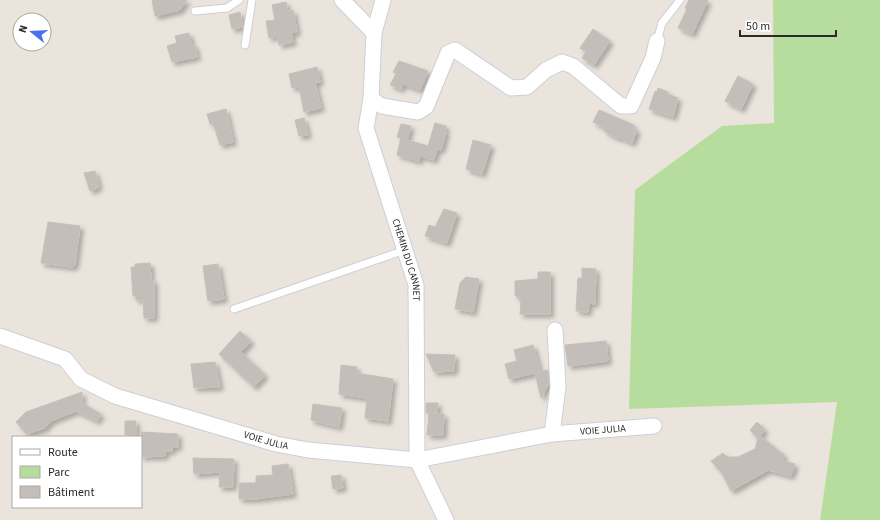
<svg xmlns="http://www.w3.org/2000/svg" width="880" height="520" font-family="'Source Sans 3',sans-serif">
<defs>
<filter id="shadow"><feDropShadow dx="3.5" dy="3.5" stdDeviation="2" flood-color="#0004"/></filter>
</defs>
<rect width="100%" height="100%" fill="#ebe4dd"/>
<!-- green -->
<path fill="#b7dd9e" d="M 773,0 L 880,0 L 880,520 L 820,520 L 837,402 L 629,409 L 635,190 L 722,126 L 774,123 Z"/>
<!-- building -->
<path fill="#c3beb9" stroke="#c6c0b7" filter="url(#shadow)" d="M 152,0 L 187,0 L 180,10 L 155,16 Z
M 689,0 L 708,0 L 692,34 L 678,28 L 687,9 L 685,8 Z
M 286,2 L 288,12 L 293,10 L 297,32 L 291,33 L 293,42 L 279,45 L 278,36 L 269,38 L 266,21 L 275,20 L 272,5 Z
M 240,12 L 243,27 L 232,29 L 229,15 Z
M 593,29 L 610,41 L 594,65 L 582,58 L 586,52 L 580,48 Z
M 189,33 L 192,46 L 195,45 L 197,57 L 172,62 L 167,46 L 177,43 L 175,36 Z
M 399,61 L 428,71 L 420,90 L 403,84 L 401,89 L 390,85 L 396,74 L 393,72 Z
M 317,67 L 320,82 L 315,83 L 321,108 L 304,112 L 299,87 L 292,88 L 289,74 Z
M 738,76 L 753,84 L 741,109 L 725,101 Z
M 658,88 L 668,92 L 667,94 L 678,98 L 673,117 L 649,109 L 655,91 L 657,92 Z
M 226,109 L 233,142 L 220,145 L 213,123 L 210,124 L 207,114 Z
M 599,110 L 634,125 L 632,128 L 637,130 L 632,143 L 618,137 L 617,138 L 604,131 L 605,128 L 593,122 Z
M 304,118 L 308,135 L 299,136 L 295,120 Z
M 435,123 L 446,126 L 444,132 L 446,132 L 441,150 L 437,149 L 434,160 L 420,156 L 419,161 L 397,155 L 401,138 L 428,146 Z
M 401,124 L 411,126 L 407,140 L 397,137 Z
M 473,140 L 491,145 L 482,174 L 466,169 Z
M 95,171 L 99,187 L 90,191 L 84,173 Z
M 444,209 L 457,213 L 447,243 L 425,236 L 429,225 L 435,227 Z
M 48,222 L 80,226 L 75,265 L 72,267 L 41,263 Z
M 150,263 L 151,281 L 154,280 L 154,318 L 144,318 L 143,300 L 136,300 L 136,296 L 133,296 L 131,267 L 135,267 L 135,264 Z
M 218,264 L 224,299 L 208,301 L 203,266 Z
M 582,268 L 596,269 L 595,304 L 589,303 L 588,312 L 576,311 L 578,278 L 582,278 Z
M 538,272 L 550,272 L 550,314 L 520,314 L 521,301 L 515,295 L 515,281 L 538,279 Z
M 466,277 L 479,279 L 473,312 L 455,309 L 460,283 Z
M 240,331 L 251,341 L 241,352 L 265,375 L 254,387 L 219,354 Z
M 606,341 L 608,361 L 568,366 L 565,345 Z
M 533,345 L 540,372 L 509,379 L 505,364 L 517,361 L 514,350 Z
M 426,354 L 455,355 L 454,371 L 434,372 Z
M 215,362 L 220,387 L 194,388 L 191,364 Z
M 341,365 L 357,367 L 356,373 L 393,379 L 388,421 L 365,418 L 367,398 L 339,394 Z
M 548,370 L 549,383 L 541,398 L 535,373 Z
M 82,392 L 82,403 L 101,414 L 97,421 L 76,411 L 51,421 L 45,428 L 27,434 L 16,422 L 26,412 Z
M 426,403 L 438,403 L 437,413 L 426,413 Z
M 313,404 L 342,408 L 339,427 L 311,420 Z
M 429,413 L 444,414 L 443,435 L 427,435 Z
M 125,421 L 136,421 L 136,435 L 125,435 Z
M 757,422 L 765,430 L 760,436 L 784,455 L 783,461 L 795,464 L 791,476 L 768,470 L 731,491 L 722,473 L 711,461 L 723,453 L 727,457 L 738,457 L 755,449 L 758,438 L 750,430 Z
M 141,432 L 178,434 L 178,447 L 172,447 L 172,451 L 165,451 L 165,456 L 141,457 Z
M 193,458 L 234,459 L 233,487 L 219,487 L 220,472 L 194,474 Z
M 288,464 L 293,494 L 255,499 L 239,499 L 239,483 L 256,483 L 256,476 L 273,475 L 272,466 Z
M 341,475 L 343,488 L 333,489 L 331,476 Z"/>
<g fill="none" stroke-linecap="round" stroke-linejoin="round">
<defs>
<path id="lane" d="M 195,11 L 227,8 L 239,0
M 657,41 L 662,23 L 680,0
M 245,45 L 252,0
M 234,309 L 405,250"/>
<g id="street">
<path d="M 342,0 L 374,33"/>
<path id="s1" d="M 383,0 L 374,33 L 371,99 L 366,128 L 416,285 L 417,460 L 446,520"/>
<path d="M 371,99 L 382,106 L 418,112 L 426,107 L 448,53 L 455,50 L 511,88 L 527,87 L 546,70 L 562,62 L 573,66 L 621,106 L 631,106 L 653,58 L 657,41"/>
<path id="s2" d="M 0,336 L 65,359 L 81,379 L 115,396 L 276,444 L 308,450 L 417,460 L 552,434 L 558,387 L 555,330"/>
<path id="s3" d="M 552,434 L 654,426"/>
</g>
</defs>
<!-- lane casing -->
<use href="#lane" stroke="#cbcfda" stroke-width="9"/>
<!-- street casing -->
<use href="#street" stroke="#cbcfda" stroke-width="17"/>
<!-- lane -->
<use href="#lane" stroke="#fff" stroke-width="7"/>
<!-- street -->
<use href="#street" stroke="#fff" stroke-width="15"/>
</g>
<g text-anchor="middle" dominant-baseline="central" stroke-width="3.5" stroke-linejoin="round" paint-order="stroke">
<!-- street labels -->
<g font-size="10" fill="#2a2a2a" stroke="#fff">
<text stroke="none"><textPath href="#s1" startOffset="268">CHEMIN DU CANNET</textPath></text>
<text stroke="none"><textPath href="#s3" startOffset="51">VOIE JULIA</textPath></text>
<text stroke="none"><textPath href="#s2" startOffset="290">VOIE JULIA</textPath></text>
</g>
</g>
<!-- legend -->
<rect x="12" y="436" width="130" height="72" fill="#ffffff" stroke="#aaaaaa"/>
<rect x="20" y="449" width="20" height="6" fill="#ffffff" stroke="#aaaaaa"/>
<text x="48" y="456" font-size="12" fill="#2a2a2a">Route</text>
<rect x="20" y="466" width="20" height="12" fill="#b7dd9e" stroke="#aaaaaa"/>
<text x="48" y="476" font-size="12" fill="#2a2a2a">Parc</text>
<rect x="20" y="486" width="20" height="12" fill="#c3beb9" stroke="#aaaaaa"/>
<text x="48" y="496" font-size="12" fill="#2a2a2a">Bâtiment</text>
<!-- north arrow -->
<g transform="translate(32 32) rotate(288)"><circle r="19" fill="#ffffff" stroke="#aaaaaa"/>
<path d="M0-3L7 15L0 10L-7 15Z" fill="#4971ec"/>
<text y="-6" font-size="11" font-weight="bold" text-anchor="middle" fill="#2a2a2a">N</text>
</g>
<!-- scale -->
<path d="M740 30v6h96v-6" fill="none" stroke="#2a2a2a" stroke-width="2"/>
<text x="746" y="30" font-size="12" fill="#2a2a2a" stroke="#ffffff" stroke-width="3" paint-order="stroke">50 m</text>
</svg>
